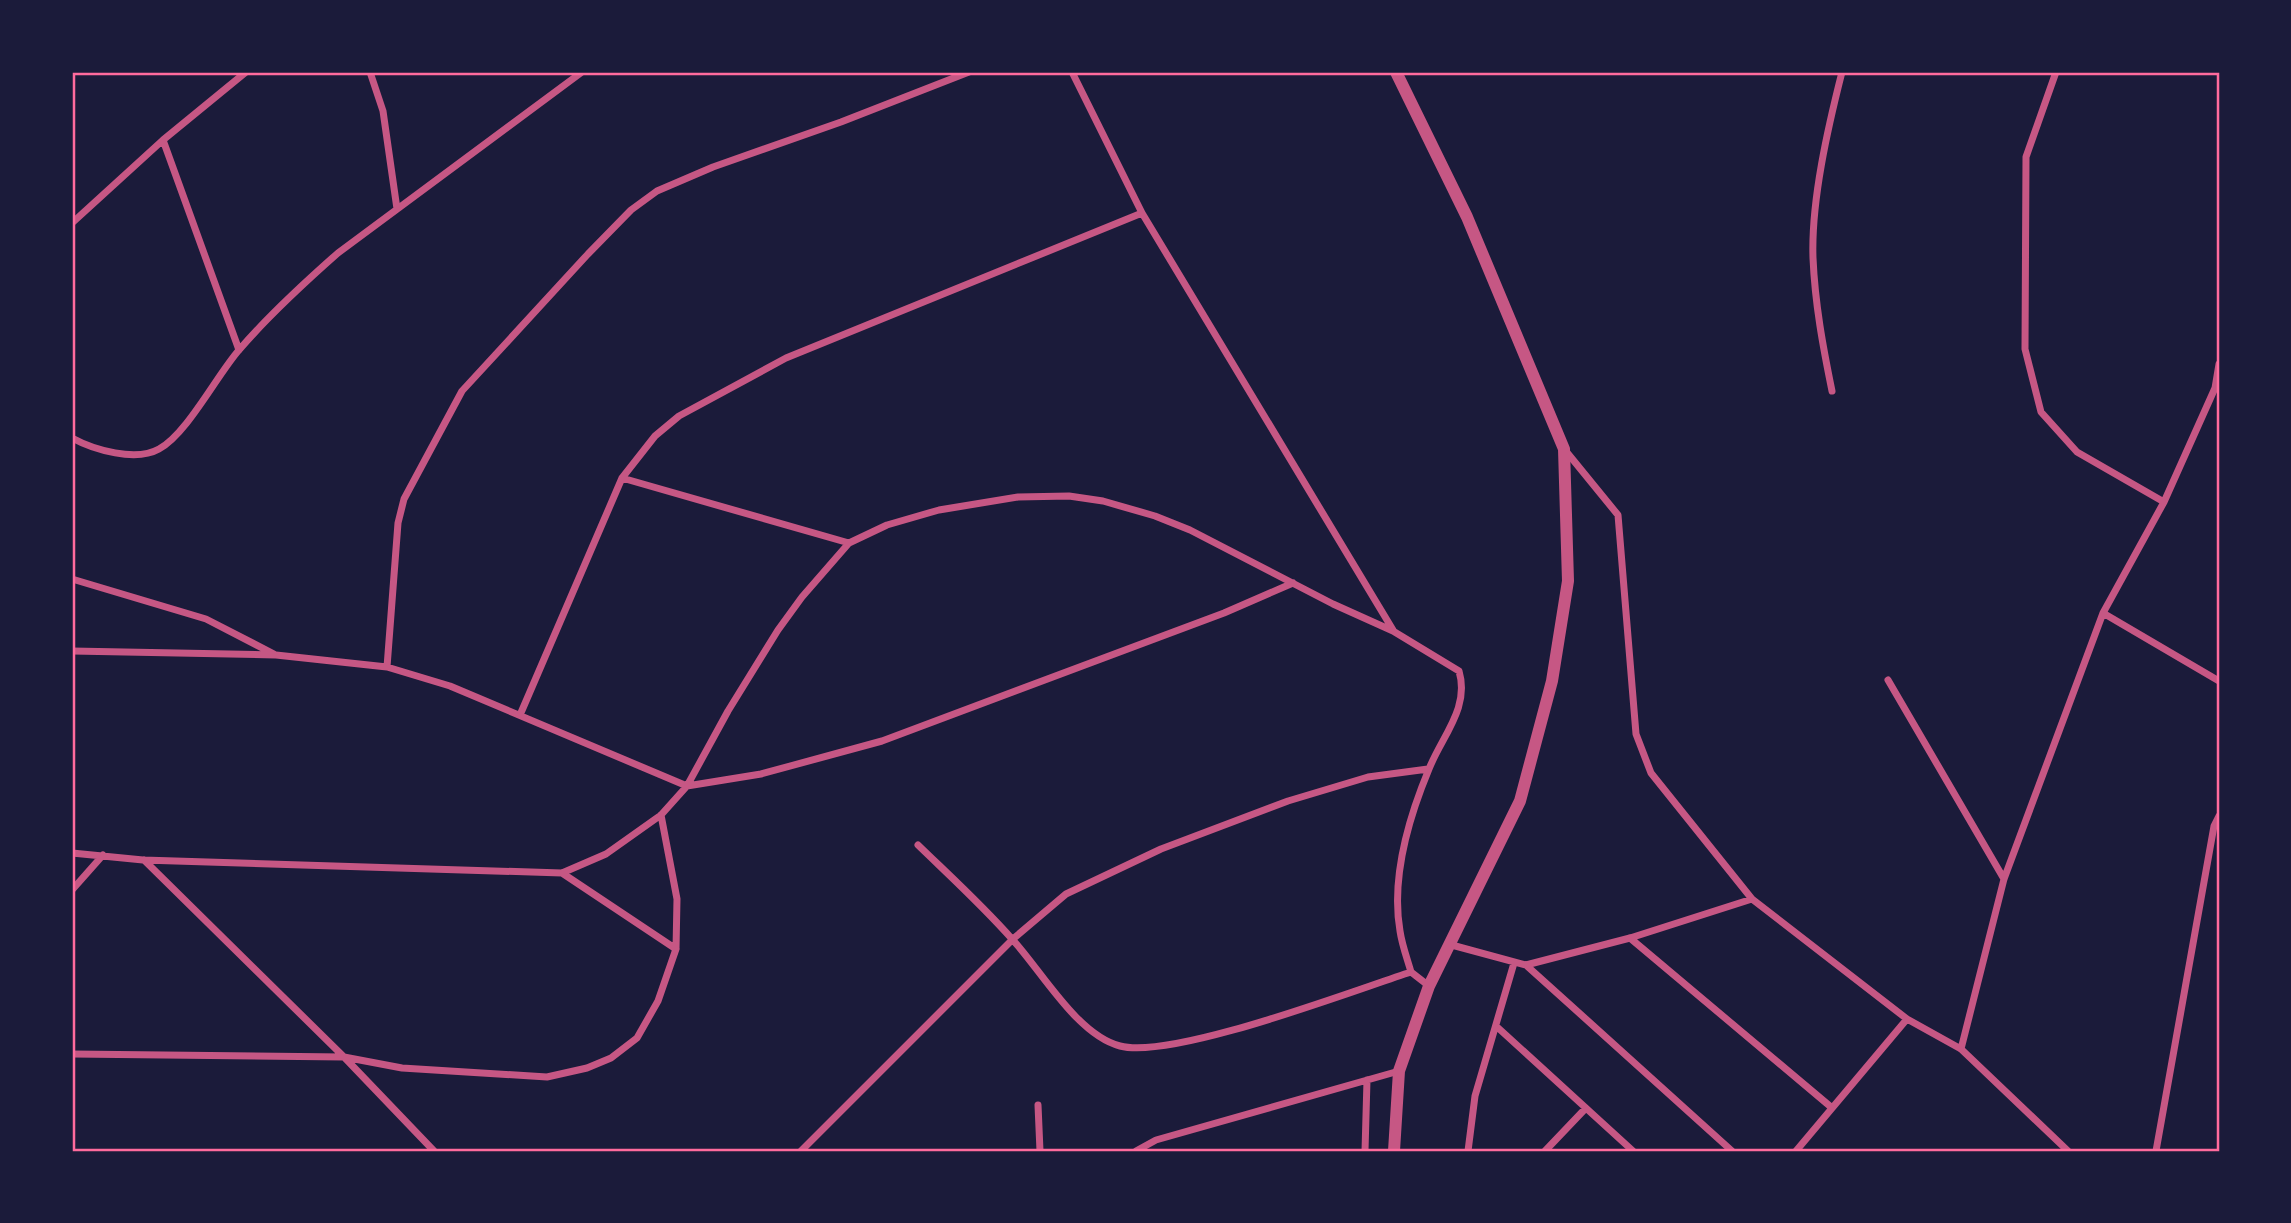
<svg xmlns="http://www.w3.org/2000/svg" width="2291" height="1223" font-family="Lato,sans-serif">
<rect width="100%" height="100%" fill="#1b1b3a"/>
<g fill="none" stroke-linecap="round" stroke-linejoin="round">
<!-- minor -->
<path stroke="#c65784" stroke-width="7" d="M 370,72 L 383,111 L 397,209
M 1072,72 L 1142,213 L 1393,630
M 2056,72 L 2026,157 L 2025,349 L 2041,412 L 2077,452 L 2164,502
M 72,223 L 163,140
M 239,350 L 163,140 L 246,72
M 1832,391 C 1823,347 1815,304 1813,258 C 1811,201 1828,127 1842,72
M 72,438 C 94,450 136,462 159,449 C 187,434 217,375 239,350 C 269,315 304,283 338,253 L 582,72
M 1565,450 L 1618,515 L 1636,734 L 1651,773 L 1752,899 L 1907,1019 L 1961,1049 L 2068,1151
M 622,478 L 849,543
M 72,579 L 206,619 L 274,654
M 2103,613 L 2219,681
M 72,651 L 276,655 L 387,667 L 450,686 L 687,786
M 387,667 L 398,523 L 404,499 L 462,391 L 588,254 L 631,210 L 657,191 L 713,167 L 841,122 L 969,72
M 1888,680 L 2004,879
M 520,715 L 622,478 L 655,436 L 679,416 L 786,358 L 1142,213
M 687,786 L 761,774 L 882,741 L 1224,613 L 1293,583
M 918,845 C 950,876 983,906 1012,939 C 1041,970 1077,1035 1120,1046 C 1172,1060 1352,991 1411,972 L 1429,986
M 72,853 L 143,860 L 562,873 L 606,854 L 661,815 L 687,786 L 728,711 L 778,630 L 802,597 L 849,543 L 887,525 L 939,510 L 1018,497 L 1069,496 L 1103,501 L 1155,516 L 1190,530 L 1333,604 L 1393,631 L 1459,671 C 1470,708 1442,736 1429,769 C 1409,817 1391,879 1400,931 C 1402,945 1407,958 1411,972
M 144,860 L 344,1057 L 434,1151
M 562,873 L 676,949
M 72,890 L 103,855
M 1630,938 L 1831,1107
M 1448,944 L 1526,965 L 1630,938 L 1752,899
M 1526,965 L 1732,1151
M 1496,1026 L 1633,1151
M 1961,1049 L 2004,879 L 2103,613 L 2164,502 L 2215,388 L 2219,364
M 72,1054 L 344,1057 L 402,1068 L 547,1077 L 587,1068 L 611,1058 L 637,1038 L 658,1001 L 676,949 L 677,899 L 661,815
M 1038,1105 L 1040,1151
M 801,1151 L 1013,939 L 1066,894 L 1161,849 L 1288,801 L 1368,777 L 1428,769
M 1136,1151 L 1156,1140 L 1399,1071
M 1365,1151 L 1367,1080
M 1468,1151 L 1475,1096 L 1514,963
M 1545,1151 L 1585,1109
M 1796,1151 L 1907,1019
M 2156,1151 L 2214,826 L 2219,816"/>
<!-- tertiary -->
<path stroke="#c65784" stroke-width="12" d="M 1394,1151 L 1399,1071 L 1429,986 L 1520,801 L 1552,681 L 1568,581 L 1564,449 L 1467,217 L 1396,72"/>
</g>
<!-- border -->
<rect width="2291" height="1223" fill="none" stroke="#1b1b3a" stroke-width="147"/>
<rect x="74" y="74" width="2144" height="1076" fill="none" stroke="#ff6b9d" stroke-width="2.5"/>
</svg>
